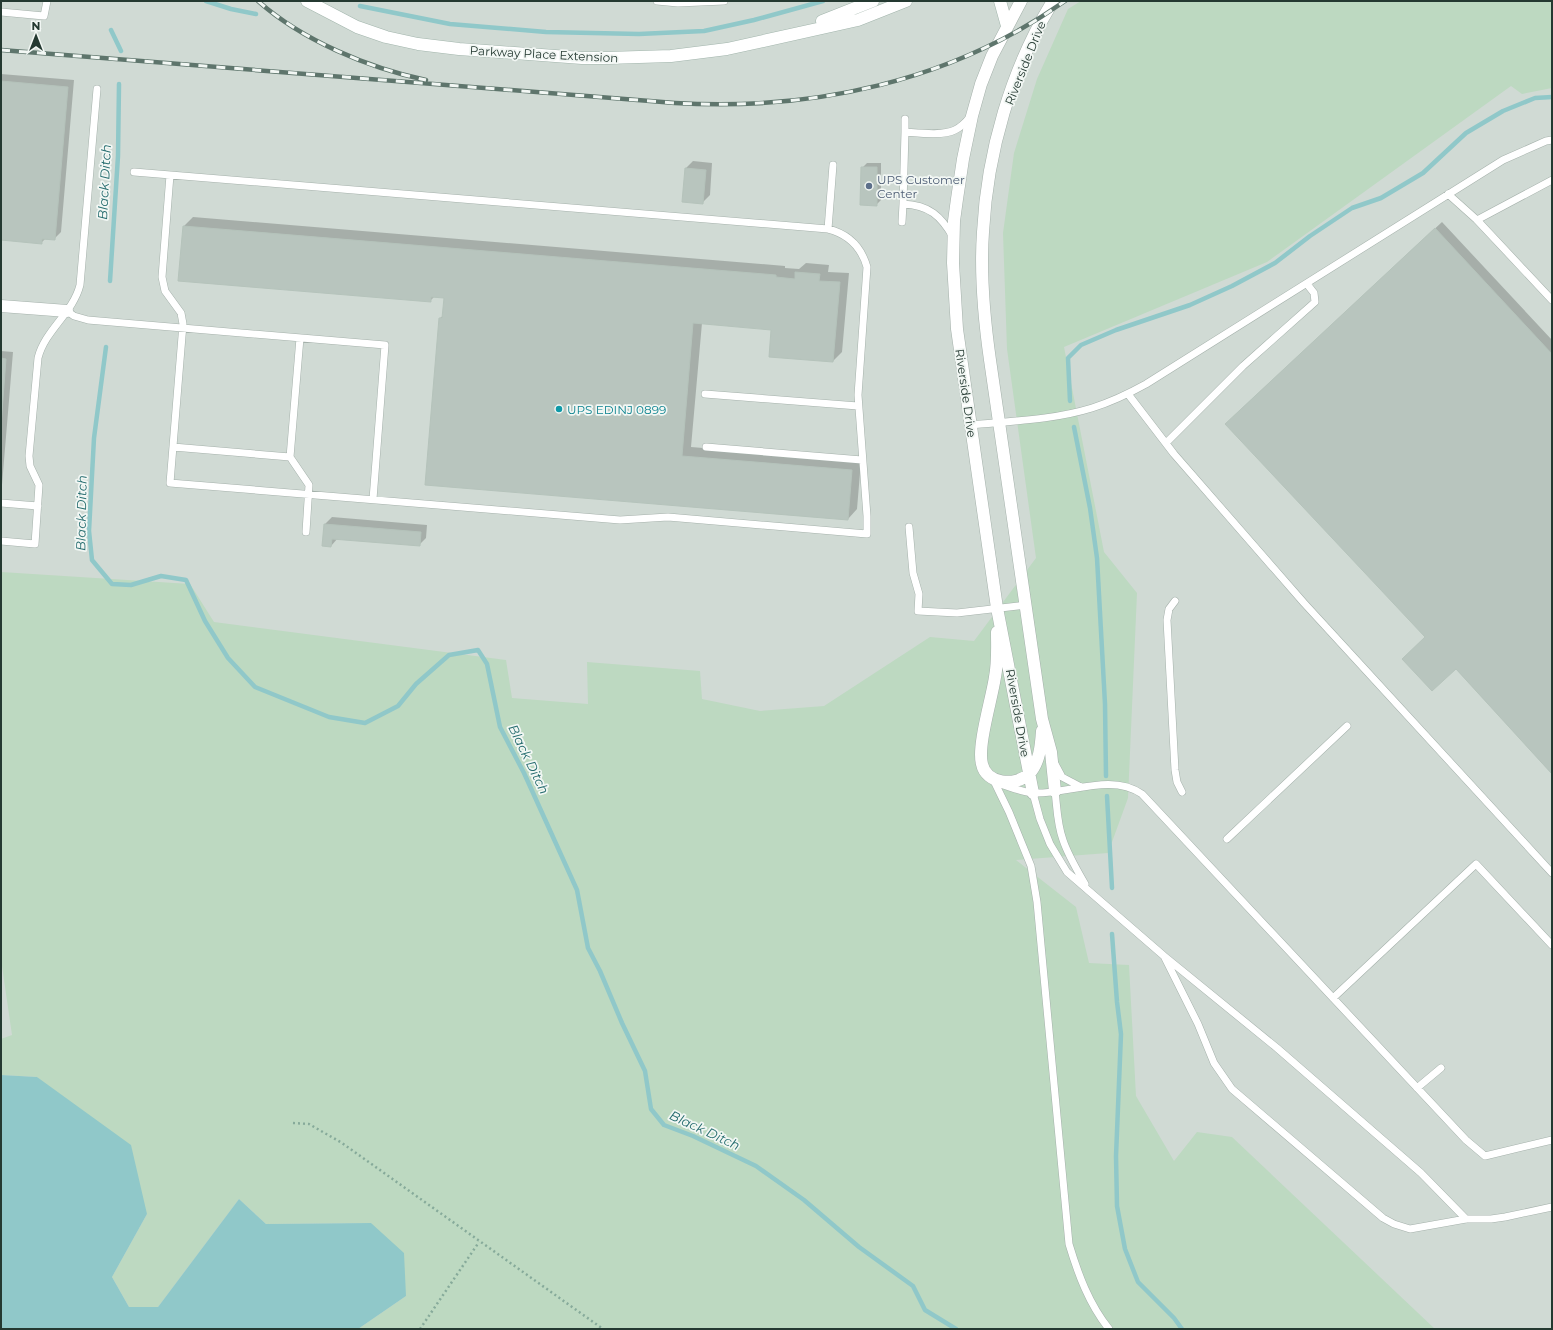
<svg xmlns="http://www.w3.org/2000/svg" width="1553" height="1330" font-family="Montserrat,sans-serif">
<rect width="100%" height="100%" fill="#e2eae5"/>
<!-- built -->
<path fill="#d0dad4" d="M 1,1 L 1552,1 L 1552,1329 L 1,1329 Z"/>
<!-- green -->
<path fill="#bdd9c1" d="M 1081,1 L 1552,1 L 1552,88 L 1522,94 L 1511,86 L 1267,262 L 1064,347 L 1104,552 L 1137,593 L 1128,798 L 1108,853 L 1016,860 L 1076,907 L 1089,963 L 1129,965 L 1136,1096 L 1174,1161 L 1197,1132 L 1232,1137 L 1435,1329 L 358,1329 L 406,1296 L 371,1223 L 266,1224 L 239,1199 L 158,1307 L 129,1307 L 112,1277 L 147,1214 L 37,1077 L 1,1075 L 1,1039 L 12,1035 L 1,959 L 1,572 L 190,584 L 214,622 L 506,660 L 512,698 L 588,704 L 587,662 L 700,671 L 702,699 L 760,711 L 824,706 L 930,637 L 974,641 L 1036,558 L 1007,349 L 1003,233 L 1014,153 L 1037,79 L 1068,9 Z"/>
<!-- water -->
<path fill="#90c8c9" d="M 1,1075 L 37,1077 L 131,1145 L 147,1214 L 112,1277 L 129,1307 L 158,1307 L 239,1199 L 266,1224 L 371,1223 L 404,1253 L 406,1296 L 358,1329 L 1,1329 Z"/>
<!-- shadow -->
<path fill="#0003" d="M 1,74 L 74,80 L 61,232 L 54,239 L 46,238 L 41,243 L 1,239 Z
M 693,161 L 712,163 L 710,195 L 703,202 L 686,168 Z
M 867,163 L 881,163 L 881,200 L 876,205 L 862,168 Z
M 193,217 L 785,266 L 785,268 L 799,269 L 806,263 L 829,265 L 828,272 L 849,273 L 842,352 L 833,361 L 773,329 L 702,323 L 691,447 L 861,461 L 857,509 L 848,519 L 426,484 L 440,318 L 443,316 L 445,297 L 434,297 L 430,301 L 184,226 Z
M 1442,222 L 1552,340 L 1552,773 L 1427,637 L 1233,417 Z
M 1,351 L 13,352 L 1,497 Z
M 332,517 L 427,525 L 426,538 L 419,545 L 338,538 L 331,546 L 323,545 L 325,524 Z"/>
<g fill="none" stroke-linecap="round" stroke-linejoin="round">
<!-- stream -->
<path stroke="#90c8c9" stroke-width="4.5" d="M 206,1 L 231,9 L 256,14
M 360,6 L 450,24 L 546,32 L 639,34 L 704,31 L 754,20 L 823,1
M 111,30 L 121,51
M 110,281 L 118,156 L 119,84
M 106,347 L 94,438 L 89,531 L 92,560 L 112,584 L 131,585 L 161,576 L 186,580 L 205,621 L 228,658 L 255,687 L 329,717 L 365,723 L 398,706 L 416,684 L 449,655 L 478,650 L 487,664 L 500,727 L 524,773 L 577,890 L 588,948 L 600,971 L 622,1023 L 645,1071 L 651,1109 L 664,1125 L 693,1136 L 756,1166 L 804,1200 L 859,1247 L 913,1286 L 925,1310 L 956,1329
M 1070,401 L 1068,358 L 1081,345 L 1116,330 L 1190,305 L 1232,286 L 1275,263 L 1310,236 L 1352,208 L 1381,198 L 1423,173 L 1466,133 L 1503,111 L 1535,98 L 1552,97
M 1074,427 L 1090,508 L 1097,558 L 1105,704 L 1106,776
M 1107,796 L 1112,888
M 1112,934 L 1117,1002 L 1121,1034 L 1116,1156 L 1117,1206 L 1125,1249 L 1138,1282 L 1174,1318 L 1182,1329"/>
</g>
<!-- building -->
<path fill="#b8c5be" stroke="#b5c3bb" d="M 1,81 L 68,87 L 55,240 L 42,239 L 42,244 L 1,240 Z
M 861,167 L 877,167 L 877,206 L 860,205 Z
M 685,168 L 706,170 L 703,204 L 682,202 Z
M 183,226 L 776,275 L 776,277 L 795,279 L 795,272 L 820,274 L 819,281 L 840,282 L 833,362 L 769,357 L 771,330 L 693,323 L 682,456 L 852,470 L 848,520 L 425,485 L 439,318 L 442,318 L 444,298 L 431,297 L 431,302 L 178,281 Z
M 1435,228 L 1552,354 L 1552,774 L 1456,669 L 1432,691 L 1402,659 L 1425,637 L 1225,424 Z
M 1,358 L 6,359 L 1,425 Z
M 324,524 L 421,532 L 420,546 L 332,539 L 331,547 L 322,546 Z"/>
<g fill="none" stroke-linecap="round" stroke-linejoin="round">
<defs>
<path id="lane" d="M 657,1 L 678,3 L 724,1
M 1,12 L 44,16 L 47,1
M 905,132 L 905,119
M 134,172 L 828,229 C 848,234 861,246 867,267 L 858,395 L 867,516 L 867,534 L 668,517 L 620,520 L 170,483 L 183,324 L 181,313 L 165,291 L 162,277 L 170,175
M 1552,180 L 1477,220 L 1552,300
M 1448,194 L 1477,220
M 902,222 L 903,204
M 828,229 L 833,165
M 953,237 C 941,216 929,205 903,204 L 905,132 C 919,133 943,136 955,130 C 961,127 966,122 970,117
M 67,311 L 74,316 L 88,320 L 385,345 L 373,499
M 300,338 L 290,457 L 309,485 L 306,532
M 705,394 L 858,406
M 1128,394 L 1174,454 L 1304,603 L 1552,873
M 970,425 C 1011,421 1053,420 1092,408 C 1111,402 1128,394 1146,384 L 1503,160 L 1546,141 L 1552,140
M 1166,443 L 1243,366 L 1315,302 L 1314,293 L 1307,284
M 173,447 L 290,457
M 706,447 L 862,460
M 1,503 L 38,506
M 909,527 L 913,573 L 919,594 L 918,611 L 957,613 L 1026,605
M 1,541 L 35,544 L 39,485 L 30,466 L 29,456 L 38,358 C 45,330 73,313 80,285 L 97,89
M 1175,601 L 1169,609 L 1167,620 L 1175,770 L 1177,782 L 1182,792
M 1055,764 L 1062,777 L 1081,787
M 993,779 L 1009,812 L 1031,866 L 1037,902 L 1069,1244 C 1078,1274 1089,1304 1109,1329
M 1003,785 C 1013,788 1023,792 1033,793 C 1067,795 1111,772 1142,794 L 1466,1140 L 1485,1156 L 1552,1140
M 1055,791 C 1057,807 1057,824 1063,840 C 1068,855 1077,870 1085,884
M 1033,793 L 1040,819 L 1050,844 L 1067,872 L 1164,956 L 1277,1048 L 1421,1173 L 1466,1219
M 1227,839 L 1347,726
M 1165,958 L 1198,1024 L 1214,1063 L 1232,1089 L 1383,1218 L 1394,1224 L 1410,1229 L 1466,1219 L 1491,1219 L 1505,1217 L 1552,1207
M 1333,998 L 1476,864 L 1552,945
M 1417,1088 L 1441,1068"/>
<path id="street" d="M 1021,1 L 992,56 L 981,84 L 972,116 L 963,159 L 957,199 L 954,221 L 953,263 L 957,329 L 997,608 L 1033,793
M 1053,1 C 1011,69 987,153 983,232 C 980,275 984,318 990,360 L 1042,719 L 1051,752 L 1055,791
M 1,306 L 67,311
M 997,632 C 997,647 998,662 995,677 C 992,698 977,746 982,764 C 986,784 1015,787 1029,774 C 1040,762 1041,745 1042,731"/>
<path id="secondary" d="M 307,1 L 357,27 L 386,37 L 418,44 L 459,49 L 582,58 L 607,58 L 671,56 L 727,49 L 858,20 L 906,1
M 1000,1 L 1007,26
M 822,21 L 873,1"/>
</defs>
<!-- lane casing -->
<use href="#lane" stroke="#a5b1ab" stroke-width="8"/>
<!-- street casing -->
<use href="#street" stroke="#a5b1ab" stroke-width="13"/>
<!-- secondary casing -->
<use href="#secondary" stroke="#a2b5ac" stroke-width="13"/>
<!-- path -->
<path stroke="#86aa9a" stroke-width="2.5" stroke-dasharray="2 3" stroke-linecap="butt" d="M 293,1123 L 309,1124 L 342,1143 L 603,1329
M 420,1329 L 479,1242"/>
<!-- lane -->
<use href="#lane" stroke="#fff" stroke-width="7"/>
<!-- street -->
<use href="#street" stroke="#fff" stroke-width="12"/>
<!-- secondary -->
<use href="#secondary" stroke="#fff" stroke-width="12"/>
<defs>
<path id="rail" d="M 258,1 C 302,40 368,68 426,80
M 1,50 L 675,103 C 812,111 951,82 1065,1"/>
</defs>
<!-- rail casing -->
<use href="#rail" stroke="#5e756c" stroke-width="4.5"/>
<!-- rail -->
<use href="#rail" stroke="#f2f7f4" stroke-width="3" stroke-dasharray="9" stroke-linecap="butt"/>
</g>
<!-- markers -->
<circle fill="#5c6f8a" stroke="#f2f7f4" stroke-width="1.5" cx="869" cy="186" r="4"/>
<circle fill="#0f9aa8" stroke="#f2f7f4" stroke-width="1.5" cx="559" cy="409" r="4"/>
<g text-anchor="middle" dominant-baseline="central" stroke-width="3.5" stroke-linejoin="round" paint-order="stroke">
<!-- street labels -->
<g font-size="12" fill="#243931" stroke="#f2f7f4">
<text transform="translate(544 54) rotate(3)">Parkway Place Extension</text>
<text transform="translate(1025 63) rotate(-68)">Riverside Drive</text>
<text transform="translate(966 393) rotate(82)">Riverside Drive</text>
<text transform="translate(1018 713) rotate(80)">Riverside Drive</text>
</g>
<!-- service labels -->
<g font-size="12" fill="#4e5e75" stroke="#f2f7f4" text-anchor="start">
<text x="877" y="179">UPS Customer<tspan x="877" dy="14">Center</tspan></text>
</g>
<!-- culture labels -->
<g font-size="12" fill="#0d838f" stroke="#f2f7f4" text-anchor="start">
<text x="567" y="409">UPS EDINJ 0899</text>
</g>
<!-- water labels -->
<g font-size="13" font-style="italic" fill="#256c6e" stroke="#f2f7f4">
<text transform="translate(104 182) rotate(-87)">Black Ditch</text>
<text transform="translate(81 513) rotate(-89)">Black Ditch</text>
<text transform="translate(529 759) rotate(64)">Black Ditch</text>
<text transform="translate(705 1130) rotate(25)">Black Ditch</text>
</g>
</g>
<!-- border -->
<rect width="1553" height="1330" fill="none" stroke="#243931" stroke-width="4"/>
<!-- north arrow -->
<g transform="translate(36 36)" stroke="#f2f7f4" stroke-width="3" paint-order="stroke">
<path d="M0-3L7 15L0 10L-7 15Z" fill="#243931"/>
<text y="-6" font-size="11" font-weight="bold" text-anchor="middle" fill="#243931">N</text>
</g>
</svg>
